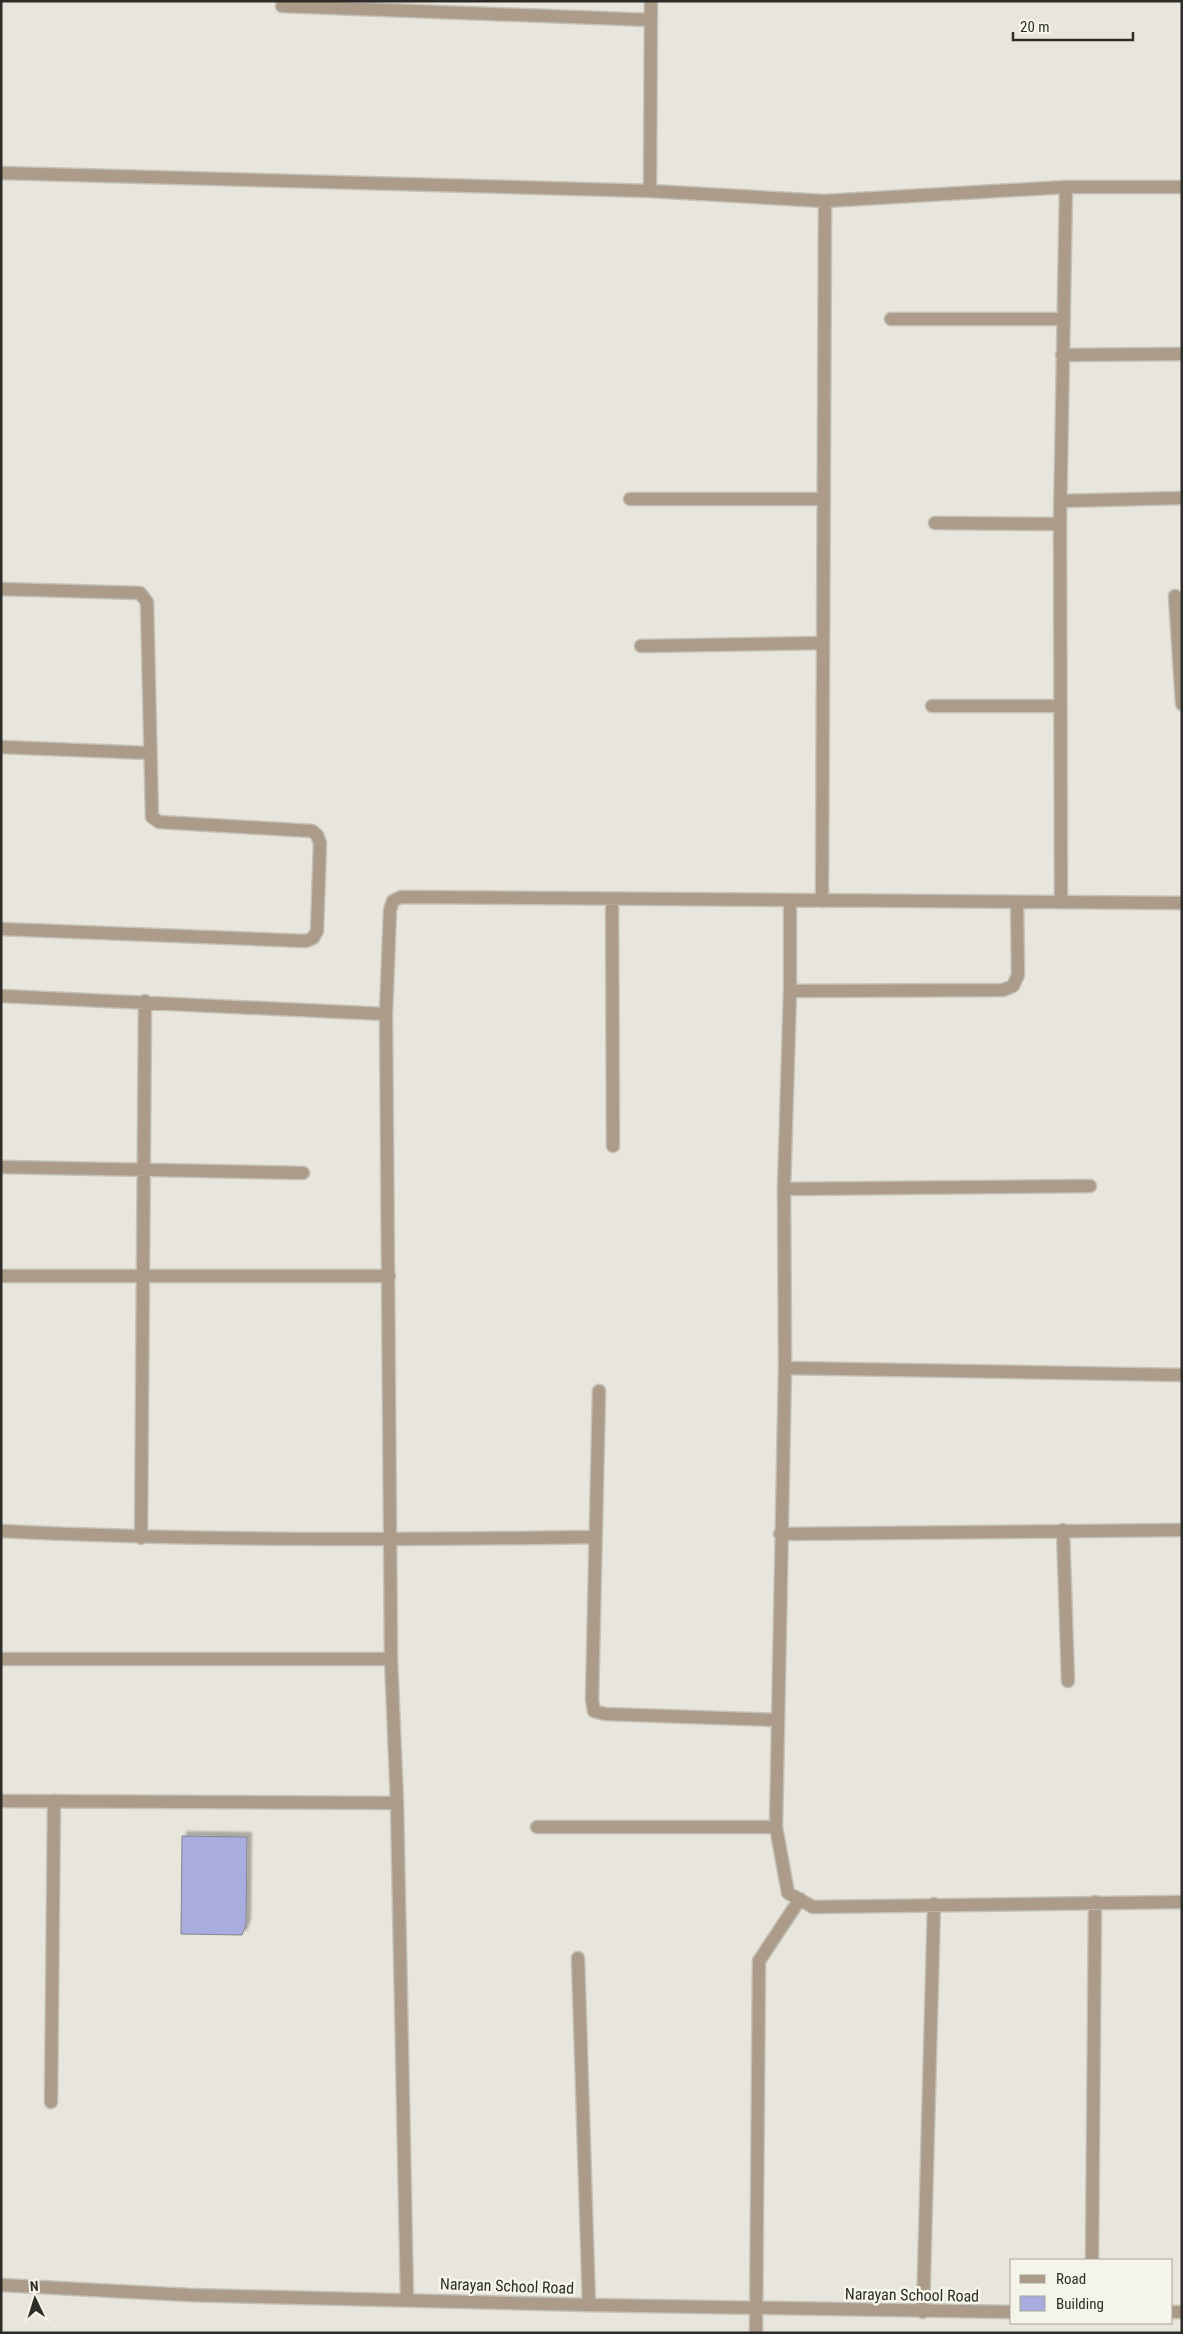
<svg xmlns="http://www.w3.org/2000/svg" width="1183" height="2334" font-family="'Roboto Condensed',sans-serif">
<defs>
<filter id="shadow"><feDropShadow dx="4.5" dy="-4.5" stdDeviation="1" flood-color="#0004"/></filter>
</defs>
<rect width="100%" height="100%" fill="#e8e6dc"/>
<!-- building -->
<path fill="#a8acde" stroke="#83848d" filter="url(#shadow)" d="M 182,1836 L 247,1837 L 246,1924 L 242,1935 L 181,1934 Z"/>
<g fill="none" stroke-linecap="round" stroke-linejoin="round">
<defs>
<path id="service" d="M 1,589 L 140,593 L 147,602 L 152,817 L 159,822 L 312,831 L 317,835 L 320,843 L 317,931 L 313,938 L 306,941 L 1,929
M 1,747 L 150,753"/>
<path id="minor" d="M 282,6 L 651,20
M 1,173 L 650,191 L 825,201 L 1066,187 L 1182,187
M 650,191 L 651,1
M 891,319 L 1064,319
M 1062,355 L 1182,354
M 630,499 L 823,499
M 1060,501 L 1182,498
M 935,523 L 1060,524
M 1175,596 L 1182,704
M 641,646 L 823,643
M 932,706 L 1060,706
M 612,899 L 613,1146
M 790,901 L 790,991 L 784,1189 L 785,1368 L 776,1827 L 788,1893 L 813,1907 L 1182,1902
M 822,901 L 825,201
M 1061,902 L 1060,524 L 1066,187
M 790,991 L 1003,990 L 1013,986 L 1018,975 L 1017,902
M 1,996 L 386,1014
M 1,1167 L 303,1173
M 784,1189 L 1090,1186
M 1,1276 L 389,1276
M 785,1368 L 1182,1375
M 599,1391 L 592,1700 L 594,1711 L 605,1714 L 778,1720
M 1063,1530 L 1068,1681
M 1,1531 C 199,1541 397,1540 594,1537
M 780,1534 L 1182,1530
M 141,1538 L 145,1001
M 1,1659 L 391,1659
M 1,1801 L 397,1803
M 537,1827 L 776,1827
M 578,1958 L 589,2305
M 51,2102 L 54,1801
M 1092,2260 L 1095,1902
M 407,2299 L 397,1803 L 391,1659 L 386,1014 L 390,910 L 393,901 L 401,897 L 1182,903
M 923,2312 L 934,1904
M 756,2333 L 759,1961 L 800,1899"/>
<path id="tertiary" d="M 1,2285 L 189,2295 L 589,2305 L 1012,2312
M 1172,2312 L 1182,2312"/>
</defs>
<!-- service casing -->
<use href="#service" stroke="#c3c1b8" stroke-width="15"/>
<!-- minor casing -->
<use href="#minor" stroke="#c3c1b8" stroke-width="15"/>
<!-- tertiary casing -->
<use href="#tertiary" stroke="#c3c1b8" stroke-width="15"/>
<!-- service -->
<use href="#service" stroke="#ab9b88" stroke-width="12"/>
<!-- minor -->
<use href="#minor" stroke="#ab9b88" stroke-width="12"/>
<!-- tertiary -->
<use href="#tertiary" stroke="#ab9b88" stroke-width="12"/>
</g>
<g text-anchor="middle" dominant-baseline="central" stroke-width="5" stroke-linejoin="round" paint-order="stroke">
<!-- street labels -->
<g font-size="16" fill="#2d2c28" stroke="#f5f4e9">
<text transform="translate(507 2286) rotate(2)">Narayan School Road</text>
<text transform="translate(912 2295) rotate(1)">Narayan School Road</text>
</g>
</g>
<!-- border -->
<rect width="1183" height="2334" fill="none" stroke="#2d2c28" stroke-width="5"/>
<!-- legend -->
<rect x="1010" y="2259" width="162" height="65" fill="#f5f4e9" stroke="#a5a49c"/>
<rect x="1020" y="2275" width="25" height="8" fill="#ab9b88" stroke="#a5a49c"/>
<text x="1056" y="2284" font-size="15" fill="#2d2c28">Road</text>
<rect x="1020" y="2296" width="25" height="15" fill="#a8acde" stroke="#a5a49c"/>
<text x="1056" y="2309" font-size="15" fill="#2d2c28">Building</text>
<!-- north arrow -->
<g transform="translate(35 2299) rotate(356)" stroke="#f5f4e9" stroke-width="4" paint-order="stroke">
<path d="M0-4L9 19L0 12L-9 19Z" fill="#2d2c28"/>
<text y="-8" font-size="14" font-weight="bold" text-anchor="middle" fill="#2d2c28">N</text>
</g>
<!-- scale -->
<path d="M1013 32v8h120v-8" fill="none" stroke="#2d2c28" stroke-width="2.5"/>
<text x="1020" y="32" font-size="15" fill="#2d2c28" stroke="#f5f4e9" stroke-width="4" paint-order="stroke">20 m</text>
</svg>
